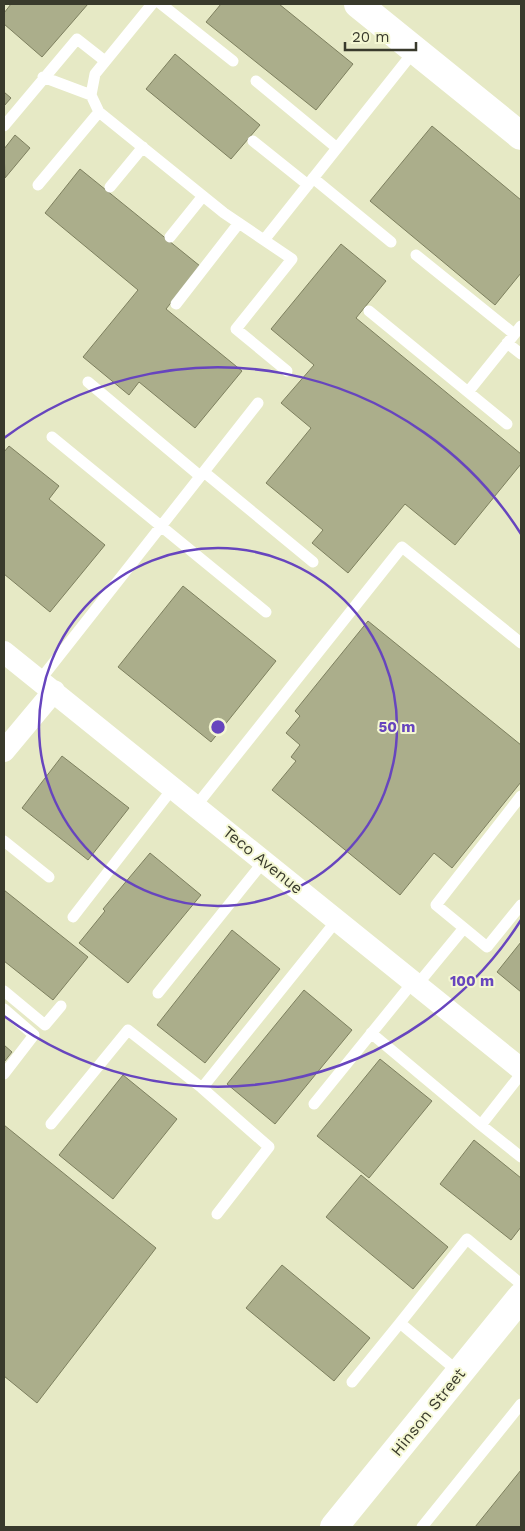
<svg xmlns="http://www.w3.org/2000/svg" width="525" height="1531" font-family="'Work Sans',sans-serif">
<rect width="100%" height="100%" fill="#e6e9c5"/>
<!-- building -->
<path fill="#abae8b" stroke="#7e805f" d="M 11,4 L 88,4 L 42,57 L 4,24 L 4,13 Z
M 221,4 L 279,4 L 353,64 L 316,110 L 206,22 Z
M 175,54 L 260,125 L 231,159 L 146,89 Z
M 4,92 L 11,98 L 4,106 Z
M 432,126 L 521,200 L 521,273 L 495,305 L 370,201 Z
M 15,135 L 30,148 L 5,178 L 4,149 Z
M 80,169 L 200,266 L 166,309 L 242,371 L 195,428 L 139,382 L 129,395 L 83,357 L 138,290 L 45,213 Z
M 341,244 L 386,281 L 356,318 L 521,454 L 521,464 L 455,545 L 405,504 L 348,573 L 312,543 L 323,530 L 266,483 L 311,428 L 281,403 L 314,365 L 271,329 Z
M 9,446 L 59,486 L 49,499 L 105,545 L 50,612 L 4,574 L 4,452 Z
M 183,586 L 276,661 L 211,742 L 118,667 Z
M 368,621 L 521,745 L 521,782 L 452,868 L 434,853 L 400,895 L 272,790 L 296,761 L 291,757 L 300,745 L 286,733 L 300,716 L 295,711 Z
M 62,756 L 129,808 L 88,860 L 22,808 Z
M 150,853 L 201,895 L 128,983 L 79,943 L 105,911 L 103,909 Z
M 4,890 L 88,957 L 53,1000 L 4,961 Z
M 232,930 L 280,969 L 205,1063 L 157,1025 Z
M 521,942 L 521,992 L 497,972 Z
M 304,990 L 352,1030 L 275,1124 L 227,1084 Z
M 4,1045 L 12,1052 L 4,1062 Z
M 380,1059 L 432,1101 L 369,1178 L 317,1136 Z
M 123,1075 L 177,1119 L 113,1199 L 59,1155 Z
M 4,1125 L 156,1248 L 37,1403 L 4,1376 Z
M 474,1140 L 521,1178 L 521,1227 L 511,1240 L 440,1184 Z
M 361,1175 L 448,1247 L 413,1289 L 326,1217 Z
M 282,1265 L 370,1338 L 334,1381 L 246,1308 Z
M 521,1470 L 521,1527 L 475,1527 Z"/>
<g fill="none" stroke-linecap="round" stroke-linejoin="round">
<!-- service -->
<path stroke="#fff" stroke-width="11" d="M 152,4 L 95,74 L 91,95 L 99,112 L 224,213 L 292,259 L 236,329 L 287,371
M 161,4 L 233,61
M 43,77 L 91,95
M 256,81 L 337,148
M 4,126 L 77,39 L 105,61
M 253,141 L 308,185
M 313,178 L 391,242
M 38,185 L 99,112
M 110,187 L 143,147
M 170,237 L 203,196
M 264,240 L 415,50
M 416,255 L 514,334
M 176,304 L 239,223
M 369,311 L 468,392 L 521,326
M 507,343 L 521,354
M 88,382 L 200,476
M 468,392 L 507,424
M 52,437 L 266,612
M 204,472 L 313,562
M 40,680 L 258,403
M 196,806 L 402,547 L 521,643
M 4,841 L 49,877
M 73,917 L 173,788
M 464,928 L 487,947 L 521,905
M 417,985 L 464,928 L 436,905 L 521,796
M 4,991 L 45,1025 L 61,1006
M 158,993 L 264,861
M 4,1009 L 34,1035 L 4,1074
M 371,1033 L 481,1125 L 521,1074
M 202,1088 L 269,1147 L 217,1214
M 314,1104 L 413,982
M 51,1124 L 128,1030 L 202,1088 L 337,920
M 481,1125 L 521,1157
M 460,1373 L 400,1323 L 467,1239 L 521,1284
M 352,1382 L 400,1323
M 422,1527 L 521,1404"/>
<!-- minor -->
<path stroke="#fff" stroke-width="22" d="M 4,652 L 521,1069
M 4,751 L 54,691"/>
<!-- tertiary -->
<path stroke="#fff" stroke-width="28" d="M 358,4 L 521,136
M 334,1527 L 521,1297"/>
</g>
<!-- distance rings -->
<g fill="none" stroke="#6745be" stroke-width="2.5">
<circle cx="218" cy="727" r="179"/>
<path d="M521 920A359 359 0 0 1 4 1016M4 438A359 359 0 0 1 521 534"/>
</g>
<g text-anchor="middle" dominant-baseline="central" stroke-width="4" stroke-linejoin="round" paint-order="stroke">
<!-- street labels -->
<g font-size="16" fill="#393a2c" stroke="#f4f7d2">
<text transform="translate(263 860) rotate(39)">Teco Avenue</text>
<text transform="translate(428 1412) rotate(-51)">Hinson Street</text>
</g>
</g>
<circle cx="218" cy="727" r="8" fill="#6745be" stroke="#f4f7d2" stroke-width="2.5"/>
<g font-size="15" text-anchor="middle" font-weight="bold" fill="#6745be" stroke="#f4f7d2" stroke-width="4" stroke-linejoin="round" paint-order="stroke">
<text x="397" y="732">50 m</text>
<text x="472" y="986">100 m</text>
</g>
<!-- border -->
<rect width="525" height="1531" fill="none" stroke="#393a2c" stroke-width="10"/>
<!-- scale -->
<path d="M345 42v8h71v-8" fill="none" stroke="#393a2c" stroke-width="2.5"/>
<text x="352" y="42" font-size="15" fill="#393a2c" stroke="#f4f7d2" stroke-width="4" paint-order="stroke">20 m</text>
</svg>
